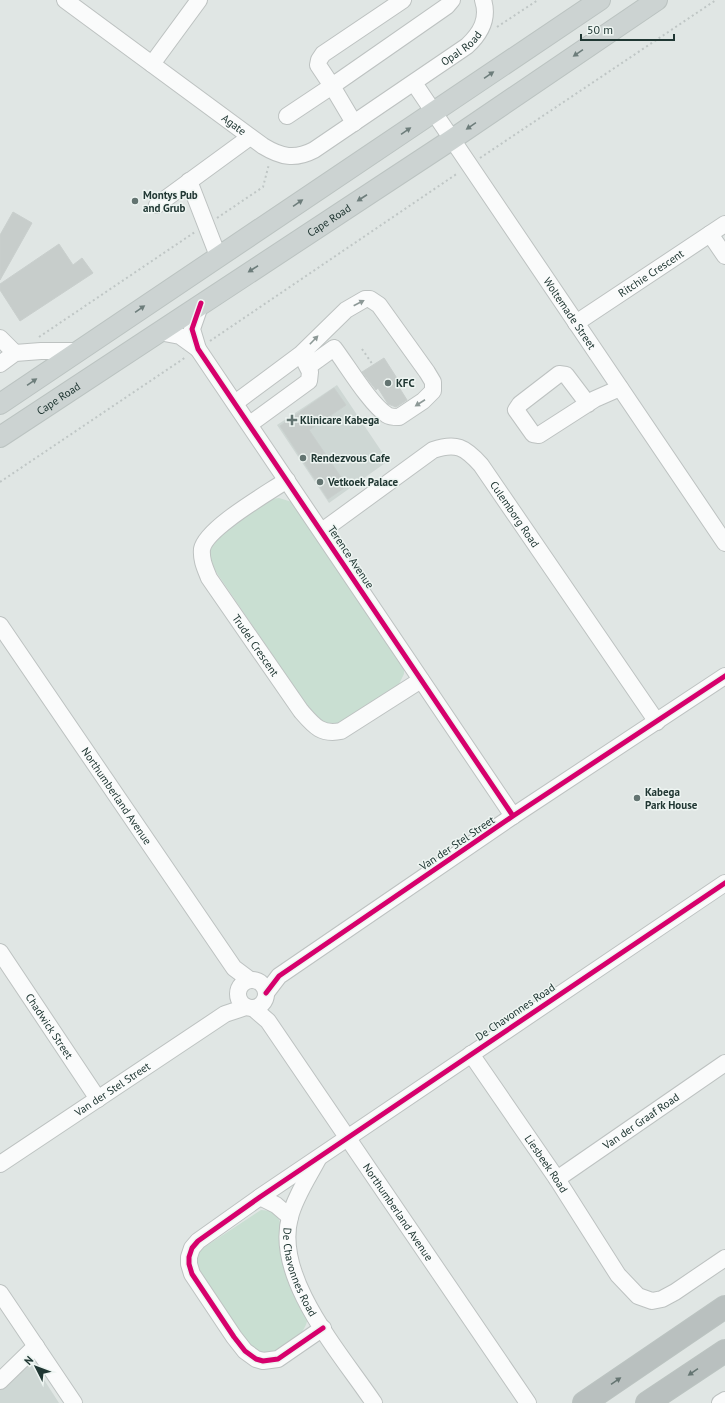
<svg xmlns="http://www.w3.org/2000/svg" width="725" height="1403" font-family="'PT Sans',sans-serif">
<rect width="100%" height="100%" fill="#e0e6e4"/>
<!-- built -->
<path fill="#ced7d4" d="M 337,385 L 388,461 L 329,503 L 277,425 Z
M 30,1358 L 59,1403 L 0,1403 L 0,1389 Z"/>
<!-- green -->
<path fill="#c9dfd2" d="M 279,498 L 292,502 L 404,668 L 404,674 L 398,686 L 334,728 L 316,719 L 212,566 L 209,549 L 213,539 L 272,499 Z
M 261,1210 L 273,1211 C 288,1226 277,1241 282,1260 C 288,1281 296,1298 307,1316 C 310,1330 287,1348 275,1353 C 271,1354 264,1354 259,1355 L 247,1347 L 198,1268 L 197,1262 L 200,1250 Z"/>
<!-- building -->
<path fill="#c7cdcb" stroke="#c9cfcd" d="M 13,212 L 32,223 L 0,280 L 0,235 Z
M 59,244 L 73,265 L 82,258 L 93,273 L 20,321 L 0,290 L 0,284 Z
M 384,358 L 400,383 L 397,384 L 407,400 L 396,407 L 388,404 L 378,388 L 376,390 L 362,372 Z
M 334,388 L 346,405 L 309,430 L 347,486 L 328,499 L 280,426 Z"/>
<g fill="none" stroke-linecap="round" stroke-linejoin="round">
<defs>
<g id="minor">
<path id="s1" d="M 65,0 L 263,146 C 281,157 295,160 314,150 L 467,46 C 481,33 489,19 483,0"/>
<path d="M 403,0 L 323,54 L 319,60 L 318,65 L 332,86 L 447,6 L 452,0"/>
<path d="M 152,64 L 199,0"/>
<path id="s2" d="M 414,83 L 725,543"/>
<path d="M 287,116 L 332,86 L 354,123"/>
<path d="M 189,181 L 218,256"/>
<path d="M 157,205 L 250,137"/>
<path d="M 710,234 L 725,256"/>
<path d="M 201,303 L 192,329 L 198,349 L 513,816"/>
<path id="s3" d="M 576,323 L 725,224"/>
<path d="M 159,332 L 180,336 L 198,349"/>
<path d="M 0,338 L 15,353"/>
<path d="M 0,364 L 15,353 L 41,351 L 79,351"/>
<path d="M 235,403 L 301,354 L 346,310 L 365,299 L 370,299 L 379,305 L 427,372 L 433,382 L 433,391 L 423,401 L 399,417 C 394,417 390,417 387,415 C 370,404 347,365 334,348 L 309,366"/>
<path d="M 588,404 L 566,375 L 559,374 L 520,404 L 516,410 L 533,434 L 539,435 L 595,399 L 620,388"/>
<path d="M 250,424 L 309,381 L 310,372 L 303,358"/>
<path id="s4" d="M 287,480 C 268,493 206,528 202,549 C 201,560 205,568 209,578 L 301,711 C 314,726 321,735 341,731 L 421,680"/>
<path id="s5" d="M 322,531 L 433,450 C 456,442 465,447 481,465 L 657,722"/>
<path id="s6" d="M 0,625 L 234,968 L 250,980"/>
<path id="s7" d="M 0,952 L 98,1099"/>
<circle cx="252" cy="994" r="14"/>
<path d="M 266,993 L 279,976 L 513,816 L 725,676"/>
<path id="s8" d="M 253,1008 L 268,1021 L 528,1403"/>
<path id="s9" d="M 471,1054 L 557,1179 L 618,1275 L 638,1296 L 652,1301 L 662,1299 L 675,1292 L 725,1258"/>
<path id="s10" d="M 318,1159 C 308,1178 295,1197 290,1217 C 273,1278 342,1355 374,1403"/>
<path id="s11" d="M 0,1164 L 225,1014 L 246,1007"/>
<path id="s12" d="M 557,1179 L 725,1063"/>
<path d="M 260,1197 L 276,1205 L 290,1217"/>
<path d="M 0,1293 L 74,1403"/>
<path d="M 323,1328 L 278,1359 L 263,1361 L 256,1359 L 245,1351 L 234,1337 L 192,1274 L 189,1264 L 189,1257 L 192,1248 L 198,1241 L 260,1197 L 725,883"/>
<path d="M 0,1381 L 36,1346"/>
<path d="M 720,1403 L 725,1400"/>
</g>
<g id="major">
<path d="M 0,404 L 600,0"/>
<path id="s13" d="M 0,437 L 451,140 L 657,0"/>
</g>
<path id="highway" d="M 584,1403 L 725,1307
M 647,1403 L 725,1351"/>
</defs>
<!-- minor casing -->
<use href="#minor" stroke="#bdc2c1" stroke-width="18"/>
<!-- major casing -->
<use href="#major" stroke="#bbc3c1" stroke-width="22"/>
<!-- highway casing -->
<use href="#highway" stroke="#bbc3c1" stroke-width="24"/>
<!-- path -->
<path stroke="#bfc6c5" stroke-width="2" stroke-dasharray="2 3" stroke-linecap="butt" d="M 497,27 L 538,0
M 480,158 L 716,0
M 217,218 L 263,187 L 269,164
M 39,337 L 195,232
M 210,341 L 458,173
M 362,349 L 373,365
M 0,482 L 186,357"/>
<!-- minor -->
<use href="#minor" stroke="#fafbfb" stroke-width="16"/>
<!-- major -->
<use href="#major" stroke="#ccd3d2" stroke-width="20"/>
<!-- highway -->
<use href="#highway" stroke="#b9c0bf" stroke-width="22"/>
<defs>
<path id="cycleway" d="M 201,303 L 192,329 L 198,349 L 513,816
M 266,993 L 279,976 L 513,816 L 725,676
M 323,1328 L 278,1359 L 263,1361 L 256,1359 L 245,1351 L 234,1337 L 192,1274 L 189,1264 L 189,1257 L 192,1248 L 198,1241 L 260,1197 L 725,883"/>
</defs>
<!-- cycleway casing -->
<use href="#cycleway" stroke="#eef5f2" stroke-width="8"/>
<!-- cycleway -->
<use href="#cycleway" stroke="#d6006c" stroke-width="5"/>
</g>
<!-- one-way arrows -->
<defs><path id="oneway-solid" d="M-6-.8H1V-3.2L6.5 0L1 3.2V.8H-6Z"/></defs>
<g fill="#6d7d7b">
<use href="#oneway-solid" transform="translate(578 53) rotate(146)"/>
<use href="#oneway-solid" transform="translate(489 75) rotate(-34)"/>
<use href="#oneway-solid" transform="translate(471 126) rotate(146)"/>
<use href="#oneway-solid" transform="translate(406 131) rotate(-34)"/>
<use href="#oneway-solid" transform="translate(362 198) rotate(147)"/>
<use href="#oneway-solid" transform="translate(298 203) rotate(-34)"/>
<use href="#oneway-solid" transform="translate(253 269) rotate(147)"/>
<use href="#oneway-solid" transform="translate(140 309) rotate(-35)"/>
<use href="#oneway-solid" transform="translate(32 382) rotate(-34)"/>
</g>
<g fill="#8d9997">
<use href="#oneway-solid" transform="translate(359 303) rotate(-27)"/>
<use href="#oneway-solid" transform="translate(314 340) rotate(-46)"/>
<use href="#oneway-solid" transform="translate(420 403) rotate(147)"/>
</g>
<g fill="#657572">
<use href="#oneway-solid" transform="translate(693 1372) rotate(146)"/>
<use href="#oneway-solid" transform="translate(616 1381) rotate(-34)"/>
</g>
<!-- markers -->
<g fill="#637471" stroke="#eef5f2" stroke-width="1.5">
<circle cx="135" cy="201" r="4"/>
<circle cx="388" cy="383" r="4"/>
<path d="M290 414h4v4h4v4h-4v4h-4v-4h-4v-4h4z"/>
<circle cx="303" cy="458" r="4"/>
<circle cx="320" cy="482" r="4"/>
<circle cx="637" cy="798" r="4"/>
</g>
<g text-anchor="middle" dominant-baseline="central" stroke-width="3" stroke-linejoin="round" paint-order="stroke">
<!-- street labels -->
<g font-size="11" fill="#203733" stroke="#eef5f2">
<text stroke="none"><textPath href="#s1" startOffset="479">Opal Road</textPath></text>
<text stroke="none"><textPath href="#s1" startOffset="210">Agate</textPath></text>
<text stroke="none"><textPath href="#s13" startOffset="394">Cape Road</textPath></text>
<text stroke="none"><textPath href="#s3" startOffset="90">Ritchie Crescent</textPath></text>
<text stroke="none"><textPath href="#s2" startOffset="278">Woltemade Street</textPath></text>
<text stroke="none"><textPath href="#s13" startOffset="70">Cape Road</textPath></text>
<text stroke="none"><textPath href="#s5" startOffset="252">Culemborg Road</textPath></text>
<text transform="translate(351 557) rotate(56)">Terence Avenue</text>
<text stroke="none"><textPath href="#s4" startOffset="223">Trudel Crescent</textPath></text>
<text stroke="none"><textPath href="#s6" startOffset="207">Northumberland Avenue</textPath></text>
<text transform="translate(457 843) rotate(-34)">Van der Stel Street</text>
<text transform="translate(515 1012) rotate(-34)">De Chavonnes Road</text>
<text stroke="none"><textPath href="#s7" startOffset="89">Chadwick Street</textPath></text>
<text stroke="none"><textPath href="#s11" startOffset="135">Van der Stel Street</textPath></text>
<text stroke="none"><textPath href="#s12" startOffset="102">Van der Graaf Road</textPath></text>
<text stroke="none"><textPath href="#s9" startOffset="133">Liesbeek Road</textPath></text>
<text stroke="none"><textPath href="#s8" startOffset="251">Northumberland Avenue</textPath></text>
<text stroke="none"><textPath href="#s10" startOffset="122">De Chavonnes Road</textPath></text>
</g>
<!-- poi labels -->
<g font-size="11" font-weight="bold" fill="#203733" stroke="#eef5f2" text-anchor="start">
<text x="143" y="195">Montys Pub<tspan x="143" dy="13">and Grub</tspan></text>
<text x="396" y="383">KFC</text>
<text x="300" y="420">Klinicare Kabega</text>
<text x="311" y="458">Rendezvous Cafe</text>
<text x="328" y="482">Vetkoek Palace</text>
<text x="645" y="792">Kabega<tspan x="645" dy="13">Park House</tspan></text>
</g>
</g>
<!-- north arrow -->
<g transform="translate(36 1367) rotate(312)" stroke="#eef5f2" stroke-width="3" paint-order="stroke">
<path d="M0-3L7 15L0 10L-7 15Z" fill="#203733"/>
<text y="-6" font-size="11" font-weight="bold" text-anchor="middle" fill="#203733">N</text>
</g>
<!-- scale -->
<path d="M581 34v6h93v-6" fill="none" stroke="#203733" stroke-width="2"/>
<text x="587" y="34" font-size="12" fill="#203733" stroke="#eef5f2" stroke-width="3" paint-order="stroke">50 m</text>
</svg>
